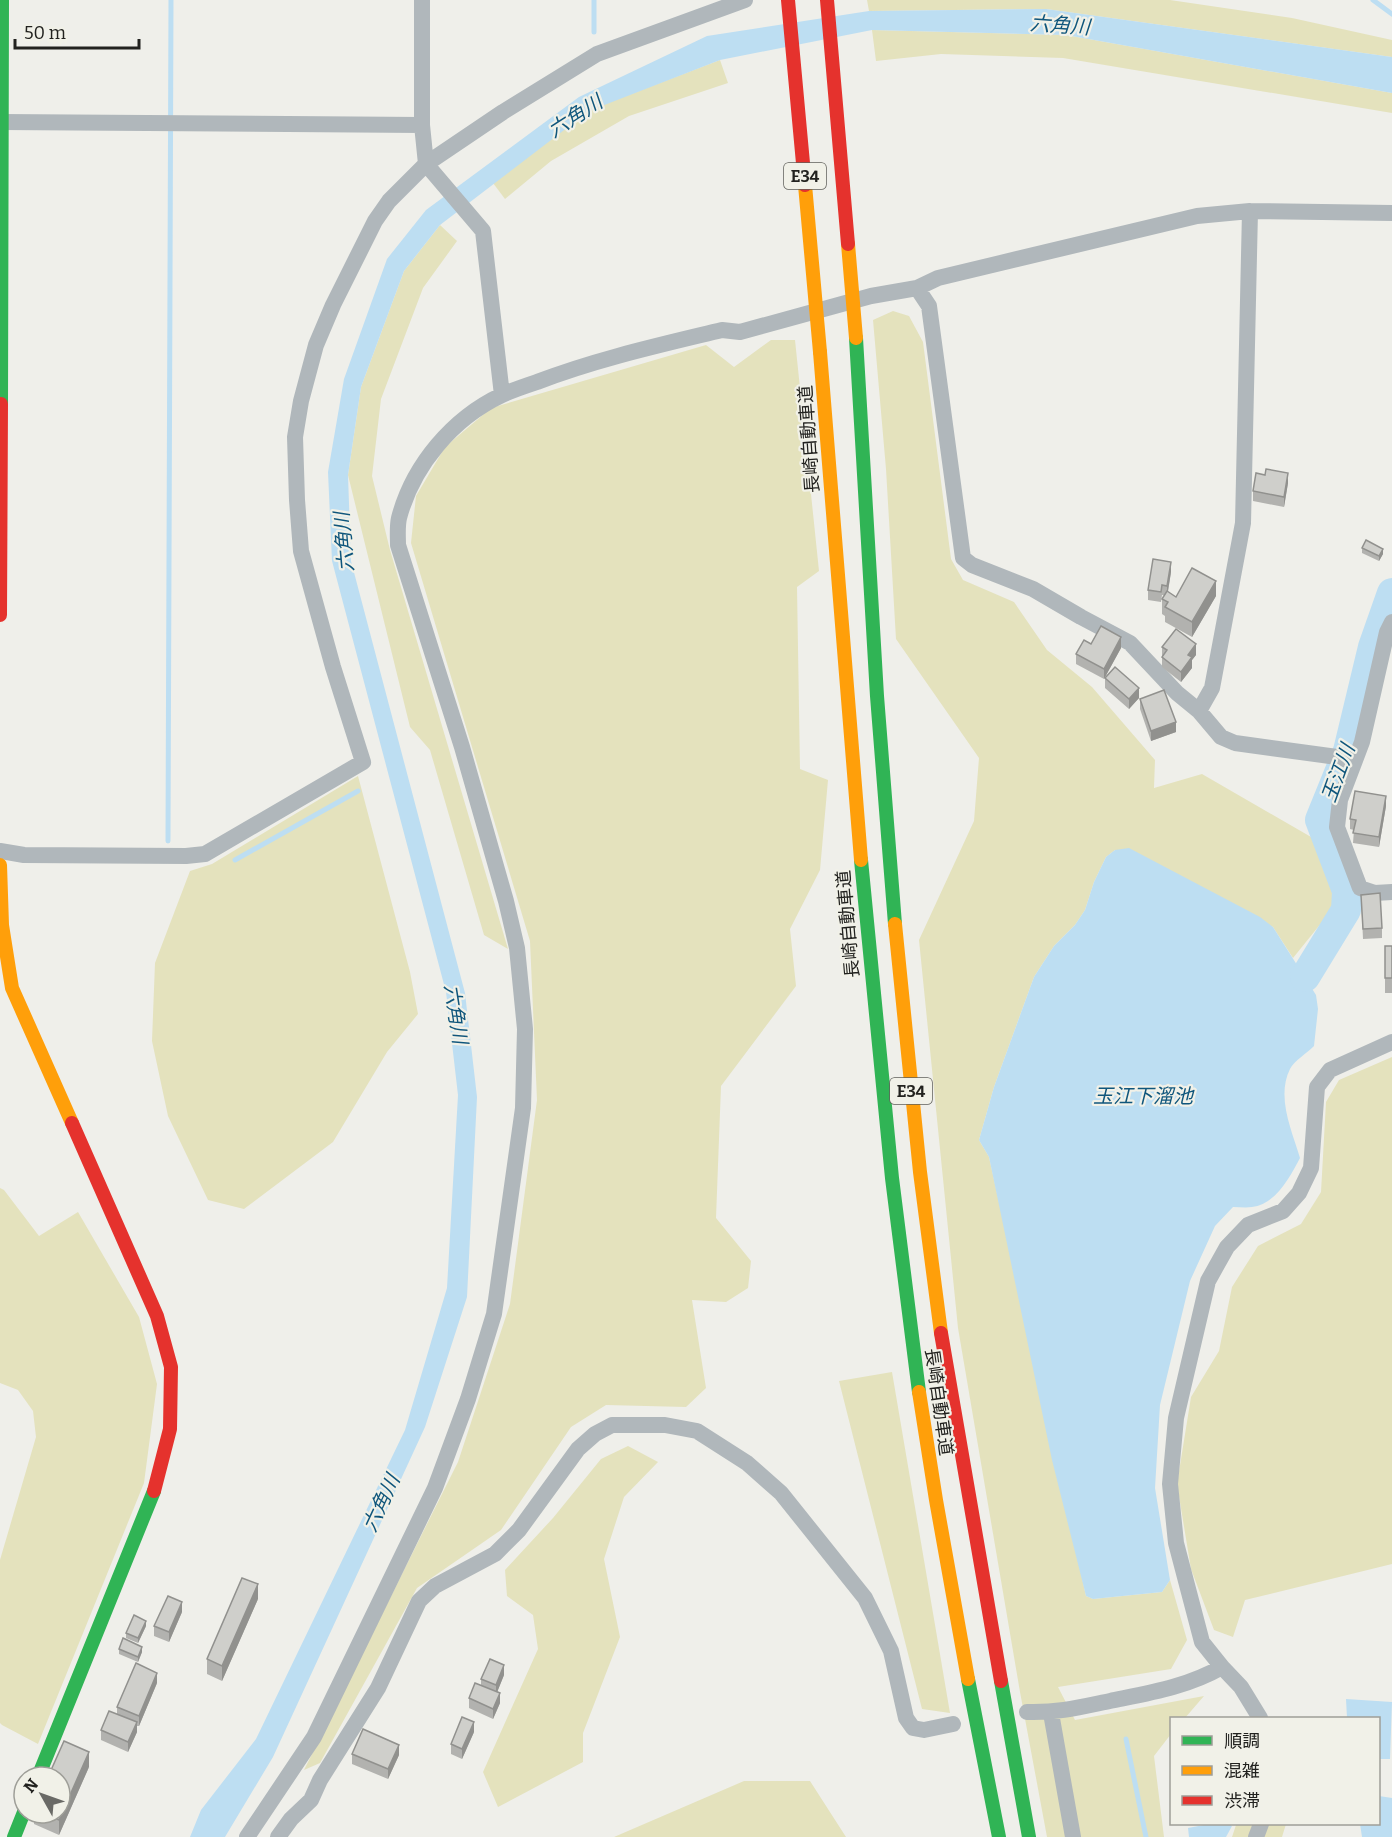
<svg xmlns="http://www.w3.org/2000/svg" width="1392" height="1837" font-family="Bitter,'Noto Sans JP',serif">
<rect width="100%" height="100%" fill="#efefea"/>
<!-- green -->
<path fill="#e4e2bd" d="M 867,0 L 1170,0 L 1292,18 L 1392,40 L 1392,57 L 1046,9 L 869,11 Z
M 872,30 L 1066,35 L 1392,93 L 1392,113 L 1063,58 L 941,54 L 876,61 Z
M 720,60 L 728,83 L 629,116 L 551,161 L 505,199 L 493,183 L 589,110 Z
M 440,225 L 457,241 L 423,288 L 381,399 L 372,476 L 390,550 L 508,949 L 484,935 L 430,750 L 410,727 L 348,475 L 361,387 L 404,271 Z
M 893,311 L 909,316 L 923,342 L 951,559 L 963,580 L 1014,602 L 1047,650 L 1092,687 L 1155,760 L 1154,788 L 1202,774 L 1318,841 L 1337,891 L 1331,911 L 1293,958 L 1273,927 L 1115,850 L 1106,857 L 1094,882 L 1085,910 L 1075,925 L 1054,946 L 1034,977 L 994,1087 L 979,1140 L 989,1157 L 1086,1596 L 1093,1599 L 1162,1592 L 1170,1580 L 1187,1640 L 1171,1669 L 1058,1687 L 1075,1720 L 1204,1696 L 1185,1718 L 1172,1718 L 1171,1734 L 1154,1756 L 1164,1837 L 1047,1837 L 1020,1692 L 958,1328 L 919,940 L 974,821 L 979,758 L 896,639 L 886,469 L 873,320 Z
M 771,340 L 795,340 L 819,571 L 797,587 L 800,769 L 828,780 L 820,870 L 790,929 L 796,986 L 721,1086 L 716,1218 L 751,1261 L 748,1288 L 726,1302 L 692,1300 L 706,1388 L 686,1407 L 606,1405 L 571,1427 L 501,1530 L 417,1588 L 320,1763 L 304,1770 L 458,1462 L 510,1304 L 537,1100 L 530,941 L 411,543 L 416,496 L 445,447 L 491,408 L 706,345 L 734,367 Z
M 358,776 L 410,972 L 418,1014 L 387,1052 L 333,1142 L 244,1209 L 208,1200 L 168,1116 L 152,1041 L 155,963 L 190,871 L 212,864 Z
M 1392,1057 L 1392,1564 L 1245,1600 L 1233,1637 L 1214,1630 L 1191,1569 L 1177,1484 L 1191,1397 L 1219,1351 L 1232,1287 L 1258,1246 L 1301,1224 L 1321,1192 L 1326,1102 L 1339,1080 Z
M 0,1188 L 4,1190 L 39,1236 L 78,1212 L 139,1317 L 157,1384 L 144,1483 L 38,1744 L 2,1725 L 0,1723 L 0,1560 L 36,1437 L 33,1411 L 18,1390 L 0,1383 Z
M 892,1372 L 950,1713 L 922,1709 L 839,1381 Z
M 628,1446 L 658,1462 L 624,1497 L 604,1559 L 620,1637 L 583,1733 L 583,1762 L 498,1807 L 483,1772 L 538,1649 L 533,1615 L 507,1596 L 505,1570 L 553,1518 L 601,1459 Z
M 744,1781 L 810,1781 L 846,1837 L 614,1837 Z
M 1238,1824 L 1286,1824 L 1282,1837 L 1232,1837 L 1236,1825 Z"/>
<!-- water -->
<path fill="#bddef2" d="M 1046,9 L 1392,57 L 1392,93 L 1066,35 L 872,30 L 720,60 L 589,111 L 440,225 L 404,271 L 361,387 L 348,475 L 351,561 L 465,993 L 477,1097 L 467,1297 L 425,1427 L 273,1757 L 225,1837 L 190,1837 L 201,1810 L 256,1739 L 405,1430 L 447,1288 L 458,1095 L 446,992 L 332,561 L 328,472 L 344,379 L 387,259 L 426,210 L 579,97 L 707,36 L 869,11 Z
M 1129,848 L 1260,917 L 1273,927 L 1316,995 L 1318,1009 L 1314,1046 C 1307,1053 1294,1061 1290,1069 C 1276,1097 1292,1131 1300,1158 C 1290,1177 1276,1204 1252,1207 C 1246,1208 1239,1207 1233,1207 L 1215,1226 L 1190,1281 L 1160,1405 L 1155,1488 L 1170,1580 L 1162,1592 L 1093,1599 L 1086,1596 L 1052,1460 L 989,1157 L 979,1140 L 994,1087 L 1034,977 L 1054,946 L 1075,925 L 1085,910 L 1094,882 L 1106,857 L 1115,850 Z
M 1346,1699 L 1392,1702 L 1390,1759 L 1379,1759 L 1378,1718 L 1347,1718 Z
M 1379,1796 L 1392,1798 L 1392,1837 L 1362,1837 L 1360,1824 L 1378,1824 Z
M 1209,1824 L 1229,1824 L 1232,1826 L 1226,1837 L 1189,1837 L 1188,1828 Z"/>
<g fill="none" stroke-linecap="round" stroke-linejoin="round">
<!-- stream -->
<path stroke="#bddef2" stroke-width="5" d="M 1373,0 L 1392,14
M 594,32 L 594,0
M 168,841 L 171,0
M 235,860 L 358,791
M 1126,1739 L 1146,1837"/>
<!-- river -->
<path stroke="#bddef2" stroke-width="30" d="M 1305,977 L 1346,910 L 1347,891 L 1320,820 L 1348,751 L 1373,647 L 1392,593"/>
<!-- street -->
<path stroke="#b0b7bb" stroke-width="16" d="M 422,0 L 422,125 L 426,164 L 483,231 L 502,395
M 1,122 L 422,125
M 917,288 L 929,306 L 963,558 L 972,565 L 1033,589 L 1081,617 L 1130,643 L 1177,693 L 1199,711 L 1221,737 L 1235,743 L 1337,757 L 1354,762
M 1392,622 L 1387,632 L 1362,742 L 1340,800 L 1337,827 L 1360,888 L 1375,893 L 1392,892
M 1199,711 L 1212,688 L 1243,523 L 1250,211
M 0,851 L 24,855 L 186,856 L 205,854 L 363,762 L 333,667 L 301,551 L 297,500 L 295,437 L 301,401 L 316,345 L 333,305 L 375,221 L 389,201 L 426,164 L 503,112 L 597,54 L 745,0
M 1027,1712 C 1058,1713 1081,1707 1110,1701 C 1149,1693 1187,1687 1222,1667
M 1051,1713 L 1073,1837
M 1260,1718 L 1241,1687 L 1222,1667 L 1202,1642 L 1176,1543 L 1170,1484 L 1176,1418 L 1208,1281 L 1227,1247 L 1248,1225 L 1283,1211 L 1299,1193 L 1311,1168 L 1317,1087 L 1330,1070 L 1392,1042
M 247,1837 L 314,1737 L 435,1488 L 468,1399 L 494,1314 L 523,1108 L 525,1029 L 517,948 L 506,901 L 462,747 L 398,545 C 398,537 397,527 399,518 C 413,465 453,418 502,395 C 513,390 525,386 537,382 C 597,359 660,345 722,330 L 740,332 L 871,296 L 917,288 L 938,278 L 1197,216 L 1250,211 L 1392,213
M 278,1837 L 291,1819 L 311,1800 L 320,1780 L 378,1688 L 419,1601 L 435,1586 L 495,1554 L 519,1530 L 578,1449 L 595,1434 L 612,1425 L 665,1425 L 697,1431 L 747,1463 L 781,1493 L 865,1598 L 891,1651 L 906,1718 L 913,1728 L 924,1730 L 953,1724
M 1256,1837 L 1261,1824"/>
<!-- fast -->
<path stroke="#30b455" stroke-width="14" d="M 856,338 L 877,696 L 895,924
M 1,404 L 2,0
M 861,860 L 892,1178 L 919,1392
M 968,1679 L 999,1837
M 1001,1681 L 1029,1837
M 38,1777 L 154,1491
M 14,1837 L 24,1812"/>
<!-- slow -->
<path stroke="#ff9f0a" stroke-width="14" d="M 820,352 L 861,860
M 0,865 L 2,925 L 12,988 L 72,1123
M 895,924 L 920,1172 L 941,1333
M 919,1392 L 936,1500 L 968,1679"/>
<!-- jam -->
<path stroke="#e5322d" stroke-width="14" d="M 0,615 L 1,404
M 72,1123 L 157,1316 L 171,1367 L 170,1429 L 154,1491
M 941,1333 L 1001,1681"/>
<!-- slow-bridge -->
<path stroke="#ff9f0a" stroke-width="14" d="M 805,185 L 820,352
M 848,244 L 856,338"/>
<!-- jam-bridge -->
<path stroke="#e5322d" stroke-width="14" d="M 788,0 L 805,185
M 827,0 L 848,244"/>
</g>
<!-- wall -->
<path fill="#b2b2af" d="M 1265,475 L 1288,483 L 1284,507 L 1253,501 L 1253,491 Z
M 1362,548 L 1383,554 L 1379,561 L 1362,553 Z
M 1171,572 L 1168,592 L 1176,597 L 1216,596 L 1192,637 L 1165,622 L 1165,616 L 1162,614 L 1162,599 L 1164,595 L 1162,595 L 1161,602 L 1148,600 L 1148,590 Z
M 1091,644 L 1121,648 L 1104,679 L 1076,664 L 1076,654 Z
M 1162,647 L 1196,655 L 1192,660 L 1192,668 L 1181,682 L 1162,667 Z
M 1105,678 L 1139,698 L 1129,709 L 1105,688 Z
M 1140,699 L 1176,732 L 1151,741 L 1140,709 Z
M 1386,806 L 1379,847 L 1353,843 L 1354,830 L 1350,829 L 1350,819 Z
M 1361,895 L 1382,928 L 1382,938 L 1363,939 Z
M 1385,946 L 1392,946 L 1392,993 L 1385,993 Z
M 258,1599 L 222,1681 L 207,1674 L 207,1659 Z
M 182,1612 L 169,1642 L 154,1636 L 154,1626 Z
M 146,1626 L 138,1643 L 126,1638 L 126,1633 Z
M 119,1649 L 142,1652 L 138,1662 L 119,1654 Z
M 504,1675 L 497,1692 L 500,1703 L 493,1719 L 469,1708 L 469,1698 L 481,1685 L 481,1679 Z
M 157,1683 L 139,1726 L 137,1726 L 137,1732 L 128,1752 L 101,1740 L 101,1730 L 117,1714 L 117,1707 Z
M 474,1732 L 462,1759 L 451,1754 L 451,1744 Z
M 352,1754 L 399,1755 L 388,1779 L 352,1764 Z
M 89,1767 L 59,1835 L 34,1824 L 34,1813 L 60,1813 Z"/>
<!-- shaded-wall -->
<path fill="#91918e" d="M 1288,473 L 1288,483 L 1284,507 L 1284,497 Z
M 1383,549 L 1383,554 L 1379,561 L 1379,556 Z
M 1171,562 L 1171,572 L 1167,596 L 1167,586 Z
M 1216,581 L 1216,596 L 1192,637 L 1192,622 Z
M 1121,637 L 1121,648 L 1104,679 L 1104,669 Z
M 1196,644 L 1196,655 L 1192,660 L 1192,668 L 1181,682 L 1181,672 L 1188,655 Z
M 1139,688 L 1139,698 L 1129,709 L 1129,699 Z
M 1176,722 L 1176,732 L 1151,741 L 1151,731 Z
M 1386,796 L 1386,806 L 1379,847 L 1379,837 Z
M 258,1584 L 258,1599 L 222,1681 L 222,1666 Z
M 182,1602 L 182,1612 L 169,1642 L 169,1632 Z
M 146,1621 L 146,1626 L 138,1643 L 138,1638 Z
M 142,1647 L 142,1652 L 138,1662 L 138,1657 Z
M 504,1665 L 504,1675 L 496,1695 L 496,1685 Z
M 157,1673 L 157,1683 L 139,1726 L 139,1716 Z
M 500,1693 L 500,1703 L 493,1719 L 493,1709 Z
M 137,1722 L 137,1732 L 128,1752 L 128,1742 Z
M 474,1722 L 474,1732 L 462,1759 L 462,1749 Z
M 399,1745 L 399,1755 L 388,1779 L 388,1769 Z
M 89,1752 L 89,1767 L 59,1835 L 59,1820 Z"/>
<!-- building -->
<path fill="#cfcfcb" stroke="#91918e" stroke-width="1.5" d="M 1266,469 L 1288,473 L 1284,497 L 1253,491 L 1256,473 L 1265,475 Z
M 1366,540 L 1383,549 L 1379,556 L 1362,548 Z
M 1153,559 L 1171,562 L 1167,586 L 1162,585 L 1161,592 L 1148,590 Z
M 1192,568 L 1216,581 L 1192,622 L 1165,607 L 1168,602 L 1162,599 L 1167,591 L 1176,597 Z
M 1101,626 L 1121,637 L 1104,669 L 1076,654 L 1084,640 L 1091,644 Z
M 1176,629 L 1196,644 L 1188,655 L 1192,657 L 1181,672 L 1162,657 L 1167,650 L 1162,647 Z
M 1115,667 L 1139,688 L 1129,699 L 1105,678 Z
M 1164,690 L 1176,722 L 1151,731 L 1140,699 Z
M 1355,791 L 1386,796 L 1379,837 L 1353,833 L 1356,820 L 1350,819 Z
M 1380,893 L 1382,928 L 1363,929 L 1361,895 Z
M 1385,946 L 1392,946 L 1392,978 L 1385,978 Z
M 242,1578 L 258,1584 L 222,1666 L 207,1659 Z
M 168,1596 L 182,1602 L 169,1632 L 154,1626 Z
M 134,1615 L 146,1621 L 138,1638 L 126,1633 Z
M 123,1638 L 142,1647 L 138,1657 L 119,1649 Z
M 490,1659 L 504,1665 L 496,1685 L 481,1679 Z
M 136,1663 L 157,1673 L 139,1716 L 117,1707 Z
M 475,1683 L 500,1693 L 493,1709 L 469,1698 Z
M 109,1711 L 137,1722 L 128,1742 L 101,1730 Z
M 462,1717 L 474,1722 L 462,1749 L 451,1744 Z
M 363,1729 L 399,1745 L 388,1769 L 352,1754 Z
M 64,1741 L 89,1752 L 59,1820 L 44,1813 L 60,1813 L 60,1777 L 48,1777 Z"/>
<g text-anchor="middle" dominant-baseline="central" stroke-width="4.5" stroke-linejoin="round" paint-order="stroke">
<!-- shield labels -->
<g fill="#f1f1e8" stroke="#60605b" stroke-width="1.5">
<rect x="784" y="163" width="42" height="26" rx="4.5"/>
<rect x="890" y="1078" width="42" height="26" rx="4.5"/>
</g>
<g font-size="16" font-weight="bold" fill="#22221f">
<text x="805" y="176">E34</text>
<text x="911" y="1091">E34</text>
</g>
<!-- street labels -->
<g font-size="18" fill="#22221f" stroke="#f1f1e8">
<text transform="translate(809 439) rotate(-94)">長崎自動車道</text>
<text transform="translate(848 924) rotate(-95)">長崎自動車道</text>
<text transform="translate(939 1402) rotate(82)">長崎自動車道</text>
</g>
<!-- water labels -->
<g font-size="20" font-style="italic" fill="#0f567c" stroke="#f1f1e8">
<text transform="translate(1060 25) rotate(4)">六角川</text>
<text transform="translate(575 116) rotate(-33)">六角川</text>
<text transform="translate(344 542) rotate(-95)">六角川</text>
<text transform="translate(1338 773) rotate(-70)">玉江川</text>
<text transform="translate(456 1014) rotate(81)">六角川</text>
<text x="1143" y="1096">玉江下溜池</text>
<text transform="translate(381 1503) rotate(-65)">六角川</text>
</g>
</g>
<!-- legend -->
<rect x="1170" y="1717" width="210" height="108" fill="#f1f1e8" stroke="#9e9e98" stroke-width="1.5"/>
<rect x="1182" y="1736" width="30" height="9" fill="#30b455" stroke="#9e9e98" stroke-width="1.5"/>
<text x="1224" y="1747" font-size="18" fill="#22221f">順調</text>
<rect x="1182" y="1766" width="30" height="9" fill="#ff9f0a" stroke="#9e9e98" stroke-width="1.5"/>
<text x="1224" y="1777" font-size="18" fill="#22221f">混雑</text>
<rect x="1182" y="1796" width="30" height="9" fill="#e5322d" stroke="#9e9e98" stroke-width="1.5"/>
<text x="1224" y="1807" font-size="18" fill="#22221f">渋滞</text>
<!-- north arrow -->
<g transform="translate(42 1795) rotate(310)"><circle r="28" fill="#f1f1e8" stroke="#9e9e98" stroke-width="1.5"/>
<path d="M0-4.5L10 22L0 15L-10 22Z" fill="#6a6a66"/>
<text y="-9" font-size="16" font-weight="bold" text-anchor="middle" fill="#22221f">N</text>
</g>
<!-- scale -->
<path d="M15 39v9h124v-9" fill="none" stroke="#22221f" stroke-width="3"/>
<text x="24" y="39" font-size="18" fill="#22221f" stroke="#f1f1e8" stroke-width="4.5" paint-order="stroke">50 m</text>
</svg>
